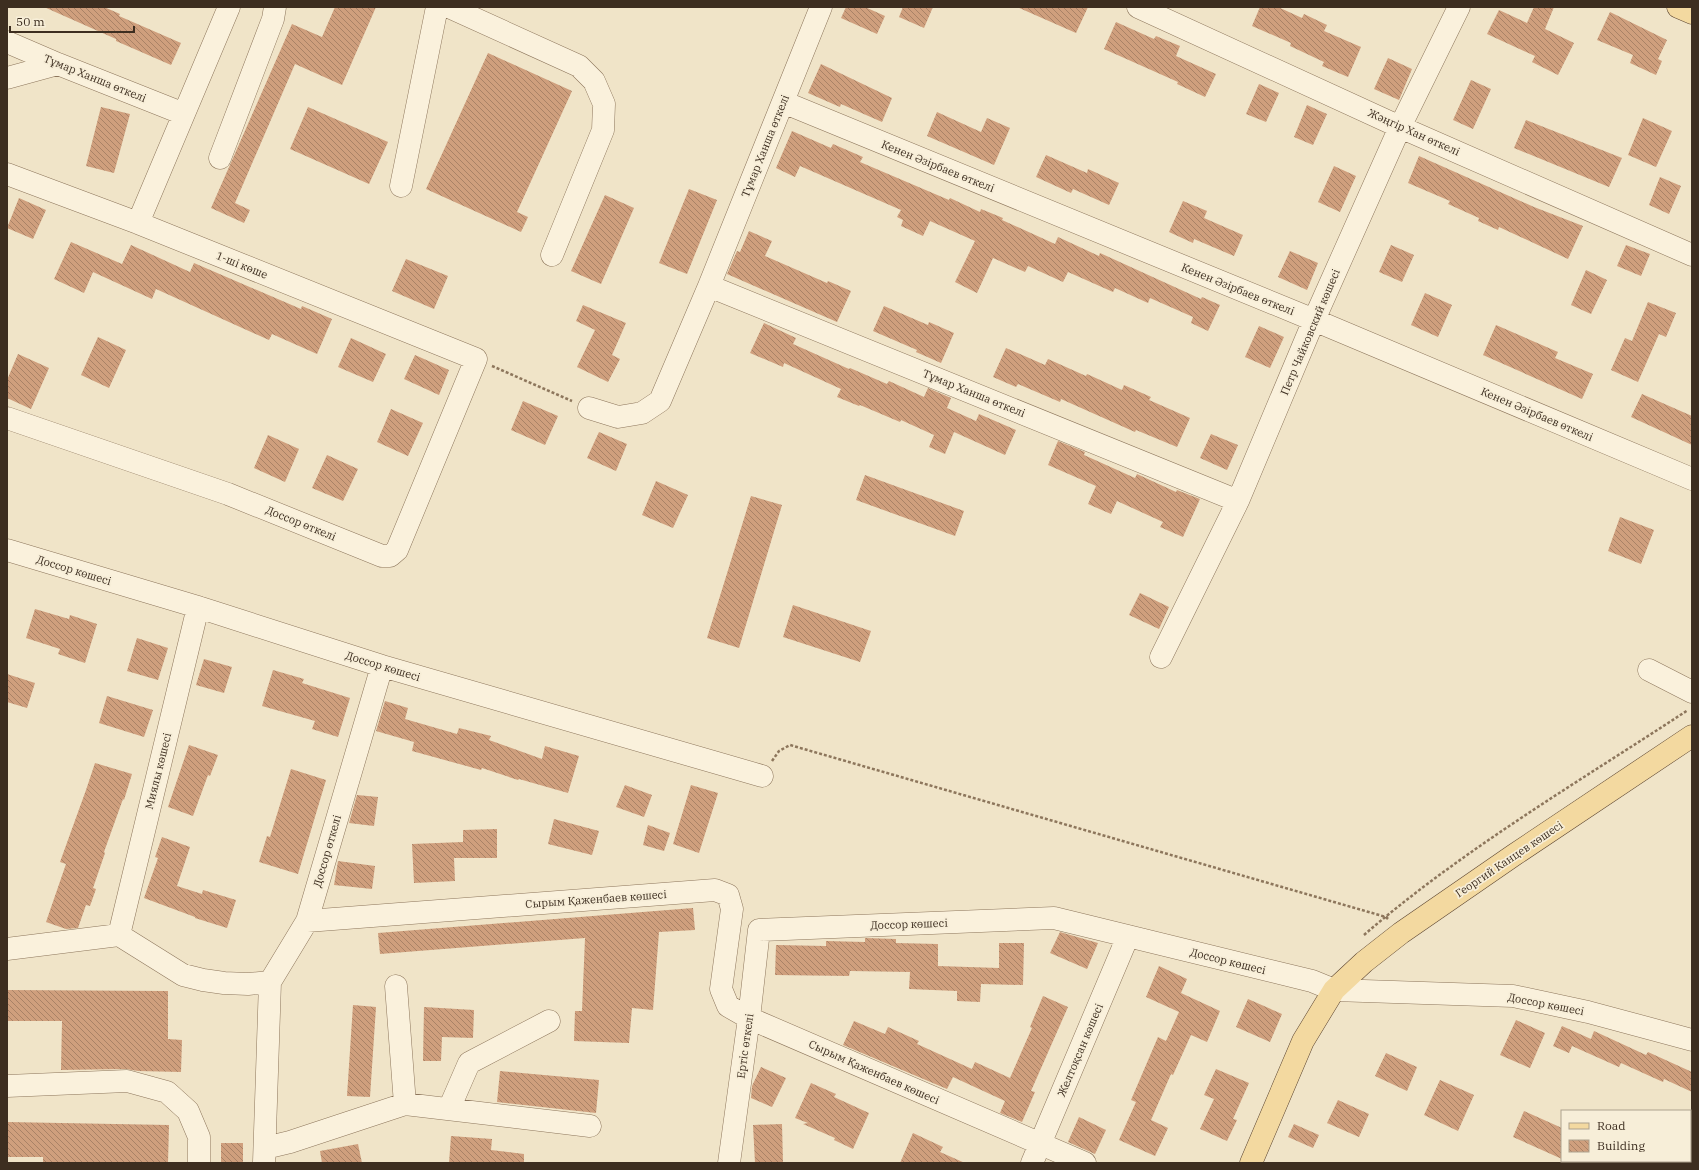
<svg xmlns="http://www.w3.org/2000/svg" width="1699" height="1170" font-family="'IBM Plex Serif',serif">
<defs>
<pattern id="building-back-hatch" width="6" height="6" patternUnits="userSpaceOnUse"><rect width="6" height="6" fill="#cf9f7d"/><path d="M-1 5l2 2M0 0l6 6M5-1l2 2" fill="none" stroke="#a98266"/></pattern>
</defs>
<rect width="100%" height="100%" fill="#f0e4c8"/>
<!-- building -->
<path fill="url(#building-back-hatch)" d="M 44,7 L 104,7 L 120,14 L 119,16 L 181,43 L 171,65 L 116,41 L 116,39 Z
M 335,7 L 376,7 L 342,85 L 295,64 L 235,203 L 250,210 L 244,223 L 211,208 L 292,24 L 322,37 Z
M 846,7 L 865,7 L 885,16 L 877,34 L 841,18 Z
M 903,7 L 933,7 L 924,28 L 899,17 Z
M 1017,7 L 1088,7 L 1076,33 Z
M 1260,7 L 1278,7 L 1302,18 L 1304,14 L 1327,25 L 1324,31 L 1361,47 L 1348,77 L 1322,66 L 1324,62 L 1290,46 L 1291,43 L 1252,26 Z
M 1534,7 L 1554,7 L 1545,29 L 1574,43 L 1558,75 L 1532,62 L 1535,56 L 1487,34 L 1499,10 L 1527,23 Z
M 1610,12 L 1667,40 L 1658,59 L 1662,61 L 1656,75 L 1630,63 L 1633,55 L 1597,40 Z
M 1116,22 L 1154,39 L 1156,36 L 1180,46 L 1176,56 L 1216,74 L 1205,97 L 1177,84 L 1178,82 L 1104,49 Z
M 488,53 L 572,91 L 517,212 L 528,217 L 521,232 L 426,189 Z
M 1388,58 L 1412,69 L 1399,100 L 1374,89 Z
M 821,64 L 892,98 L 882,122 L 841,104 L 840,107 L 808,93 Z
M 1471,80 L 1491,89 L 1473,129 L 1453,120 Z
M 1259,84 L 1279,93 L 1266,122 L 1246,114 Z
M 1307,105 L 1327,114 L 1313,145 L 1294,137 Z
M 101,107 L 130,114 L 114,173 L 86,166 Z
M 308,107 L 388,142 L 369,184 L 290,149 Z
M 937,112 L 981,132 L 987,118 L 1010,128 L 994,165 L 927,136 Z
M 1643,118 L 1672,131 L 1656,167 L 1628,155 Z
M 1526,120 L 1622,158 L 1609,187 L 1514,148 Z
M 792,131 L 831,148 L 833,144 L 863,157 L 860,162 L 949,200 L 950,198 L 980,212 L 981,209 L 1003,218 L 1002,220 L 1055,244 L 1058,237 L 1099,256 L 1100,253 L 1201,299 L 1202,297 L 1220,305 L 1208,331 L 1191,323 L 1193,317 L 1150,298 L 1148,303 L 1115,288 L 1113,292 L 1068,272 L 1063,282 L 1028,266 L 1025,272 L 993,258 L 977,293 L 955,282 L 975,241 L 930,221 L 923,236 L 901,226 L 903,220 L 897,217 L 901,210 L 800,166 L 795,177 L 776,168 Z
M 1046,155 L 1087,173 L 1088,169 L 1119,183 L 1109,205 L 1073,189 L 1071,193 L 1036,177 Z
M 1419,156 L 1534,207 L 1583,226 L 1568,259 L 1499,227 L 1498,230 L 1478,221 L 1479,218 L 1448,204 L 1450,201 L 1408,183 Z
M 1334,166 L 1356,176 L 1340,212 L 1318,202 Z
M 1660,177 L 1681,186 L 1669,214 L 1649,205 Z
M 689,189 L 717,200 L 687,274 L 659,263 Z
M 605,195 L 634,208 L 601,284 L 571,271 Z
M 19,198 L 46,210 L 33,239 L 7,228 Z
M 1183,201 L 1207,211 L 1204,218 L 1243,235 L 1234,256 L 1194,239 L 1193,243 L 1169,232 Z
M 749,231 L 772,241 L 765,256 L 827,283 L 828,281 L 851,291 L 837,322 L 727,274 L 737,251 L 740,252 Z
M 71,242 L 122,264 L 131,245 L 190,272 L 194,263 L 301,309 L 302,306 L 332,319 L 317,354 L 272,334 L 269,340 L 156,289 L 152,299 L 93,272 L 84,293 L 54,279 Z
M 1391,245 L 1414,255 L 1402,282 L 1379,272 Z
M 1626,245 L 1650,254 L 1641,276 L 1617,266 Z
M 1290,251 L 1318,263 L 1307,290 L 1278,277 Z
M 406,259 L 448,276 L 434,309 L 392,291 Z
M 1586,270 L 1607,280 L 1591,314 L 1571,305 Z
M 1425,293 L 1452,305 L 1438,337 L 1411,325 Z
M 1648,302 L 1676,313 L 1666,337 L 1659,334 L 1638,382 L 1611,370 L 1625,338 L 1632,341 Z
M 583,305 L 626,323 L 612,355 L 620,359 L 608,382 L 577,367 L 595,330 L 576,321 Z
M 884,306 L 928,325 L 929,322 L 954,333 L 941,363 L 916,352 L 917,350 L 873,331 Z
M 764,323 L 796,338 L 793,344 L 849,369 L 850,368 L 887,384 L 889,381 L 924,397 L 928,388 L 951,398 L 947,408 L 976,421 L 979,414 L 1016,430 L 1005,455 L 954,432 L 945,454 L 929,447 L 934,435 L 901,420 L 900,422 L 860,405 L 859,406 L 837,397 L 841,389 L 784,363 L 783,367 L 750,353 Z
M 1496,325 L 1558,352 L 1555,358 L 1593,374 L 1582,399 L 1483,355 Z
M 1259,326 L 1284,337 L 1270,368 L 1245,357 Z
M 98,337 L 126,350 L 109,388 L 81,375 Z
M 351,338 L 386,354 L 373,382 L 338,367 Z
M 1006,348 L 1045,365 L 1048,359 L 1086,376 L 1087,374 L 1122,390 L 1124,385 L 1151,397 L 1149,400 L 1190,418 L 1177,447 L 1136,430 L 1135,432 L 1061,399 L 1060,402 L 1018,384 L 1016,387 L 993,377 Z
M 18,354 L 49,368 L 31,409 L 7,398 L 7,380 Z
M 415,355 L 449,370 L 439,395 L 404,379 Z
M 1642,394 L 1692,416 L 1692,445 L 1631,417 Z
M 523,401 L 558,416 L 545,445 L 511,430 Z
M 391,409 L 423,423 L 408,456 L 377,442 Z
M 599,432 L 627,444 L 616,471 L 587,458 Z
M 1211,434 L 1238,445 L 1227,470 L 1200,458 Z
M 268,435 L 299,449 L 285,482 L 254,468 Z
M 1058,441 L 1085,452 L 1084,455 L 1135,478 L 1137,474 L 1176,492 L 1177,490 L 1200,499 L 1183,537 L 1160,527 L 1163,522 L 1117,501 L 1111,514 L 1088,504 L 1096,486 L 1048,465 Z
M 327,455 L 358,469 L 343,501 L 312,488 Z
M 865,475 L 964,511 L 955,536 L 856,500 Z
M 656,481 L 688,495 L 673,528 L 642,515 Z
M 751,496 L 782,505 L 739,648 L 707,638 Z
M 1620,517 L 1654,530 L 1641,564 L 1608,551 Z
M 1140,593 L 1169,607 L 1159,629 L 1129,615 Z
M 793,605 L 871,631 L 860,662 L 783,637 Z
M 35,609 L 69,619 L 70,615 L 97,624 L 85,663 L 58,654 L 60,649 L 26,638 Z
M 137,638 L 168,648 L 158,680 L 127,671 Z
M 204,659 L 232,667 L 224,693 L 196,685 Z
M 273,670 L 304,679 L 302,683 L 350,698 L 338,737 L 312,729 L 315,721 L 262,706 Z
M 7,674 L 35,683 L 27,708 L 7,702 Z
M 107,696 L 153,710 L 144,737 L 99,723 Z
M 385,701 L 408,708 L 405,719 L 457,734 L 459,728 L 491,736 L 489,740 L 542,759 L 545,746 L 579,756 L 568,793 L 519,779 L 518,780 L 482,768 L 481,770 L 412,751 L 414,742 L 376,731 Z
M 189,745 L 218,755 L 210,776 L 208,775 L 193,816 L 168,807 Z
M 95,763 L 132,774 L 124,800 L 123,799 L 104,852 L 105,853 L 93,888 L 96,889 L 90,906 L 86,905 L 78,928 L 66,929 L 46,922 L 66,864 L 60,862 L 86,790 Z
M 291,769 L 326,780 L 298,874 L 259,862 L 267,836 L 270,837 Z
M 625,785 L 652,795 L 644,817 L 616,807 Z
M 691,785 L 718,793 L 699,853 L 673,844 Z
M 357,795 L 378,797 L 374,826 L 349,823 Z
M 554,819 L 599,831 L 592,855 L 548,844 Z
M 648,825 L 670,833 L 664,851 L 643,845 Z
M 497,829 L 497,858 L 454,858 L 455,881 L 414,883 L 412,844 L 463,842 L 463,830 Z
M 162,837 L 190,847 L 177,886 L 202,894 L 203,890 L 236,900 L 227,928 L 195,918 L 195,917 L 144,898 L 158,858 L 155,857 Z
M 338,861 L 375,866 L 372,889 L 334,885 Z
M 693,908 L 695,930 L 659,932 L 653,1010 L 632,1008 L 629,1043 L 574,1041 L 575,1011 L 582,1011 L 585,938 L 380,954 L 378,933 Z
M 1060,932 L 1098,943 L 1087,969 L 1050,953 Z
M 865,938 L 896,939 L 896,943 L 938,944 L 938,966 L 999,968 L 999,943 L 1024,943 L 1023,985 L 981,984 L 980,1002 L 957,1001 L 957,991 L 909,989 L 910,972 L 850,971 L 849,976 L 775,975 L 776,945 L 826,946 L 826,941 L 865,942 Z
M 1159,966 L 1187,979 L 1181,993 L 1220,1011 L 1207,1042 L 1191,1035 L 1173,1075 L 1171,1074 L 1151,1120 L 1168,1128 L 1155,1156 L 1119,1140 L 1136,1102 L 1131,1100 L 1158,1037 L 1166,1041 L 1179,1012 L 1146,997 Z
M 7,990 L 168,991 L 168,1039 L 182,1040 L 181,1072 L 138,1071 L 126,1069 L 61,1070 L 62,1021 L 7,1021 Z
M 1043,996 L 1068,1007 L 1031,1091 L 1035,1092 L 1022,1122 L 1000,1113 L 1005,1101 L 953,1077 L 947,1089 L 843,1045 L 854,1021 L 885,1034 L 888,1027 L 919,1041 L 917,1044 L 972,1069 L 975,1062 L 1010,1078 L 1032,1028 L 1030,1027 Z
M 1248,999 L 1282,1014 L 1270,1042 L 1236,1027 Z
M 353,1005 L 376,1007 L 370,1097 L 347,1096 Z
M 424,1007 L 474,1010 L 473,1038 L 442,1037 L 441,1061 L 423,1061 Z
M 1516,1020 L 1545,1033 L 1530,1068 L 1500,1055 Z
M 1562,1026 L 1591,1039 L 1594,1031 L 1646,1055 L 1648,1052 L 1692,1072 L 1692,1092 L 1664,1079 L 1663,1082 L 1621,1063 L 1619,1067 L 1572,1046 L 1569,1053 L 1553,1046 Z
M 1386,1053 L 1417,1067 L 1407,1091 L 1375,1076 Z
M 761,1067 L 786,1078 L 772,1107 L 751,1098 L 752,1086 Z
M 1216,1069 L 1249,1083 L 1233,1119 L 1237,1120 L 1227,1141 L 1200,1129 L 1214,1099 L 1204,1095 Z
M 500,1071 L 599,1080 L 596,1113 L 497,1102 Z
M 1440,1080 L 1474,1095 L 1458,1131 L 1424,1115 Z
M 811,1083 L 836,1094 L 834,1097 L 869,1113 L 853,1149 L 834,1140 L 835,1138 L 803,1124 L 808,1123 L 795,1118 Z
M 1338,1100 L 1369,1114 L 1359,1137 L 1327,1123 Z
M 1524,1111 L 1562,1128 L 1562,1159 L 1513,1137 Z
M 1079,1117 L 1106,1130 L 1095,1154 L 1068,1142 Z
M 7,1122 L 169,1125 L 168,1163 L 43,1163 L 43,1157 L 7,1157 Z
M 782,1124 L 783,1163 L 755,1163 L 753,1125 Z
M 1294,1124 L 1319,1135 L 1313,1148 L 1288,1137 Z
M 913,1133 L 943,1147 L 940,1152 L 965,1163 L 900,1163 Z
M 451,1136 L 492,1139 L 491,1150 L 524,1154 L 524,1163 L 449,1163 Z
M 221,1143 L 243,1143 L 243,1163 L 221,1163 Z
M 358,1144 L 362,1163 L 322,1163 L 320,1151 Z"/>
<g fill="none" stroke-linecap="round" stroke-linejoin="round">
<defs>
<path id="minor" d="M 449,7 L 579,66 L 594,81 L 604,104 L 603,130 L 552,255
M 1138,7 L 1400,127 L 1692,255
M 7,42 L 58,64 L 184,114
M 7,78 L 58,64
M 783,102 L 1314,320 L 1692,479
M 220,158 L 273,19 L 275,7
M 7,174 L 138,223 L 476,359 L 397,550 L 390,556 L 382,556 L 228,494 L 7,418
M 401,186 L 437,7
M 138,223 L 229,7
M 709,286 L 1238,501
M 589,408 L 618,417 L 642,413 L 660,401 L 709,286 L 821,7
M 7,550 L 198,607 L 382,666 L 762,776
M 1161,657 L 1238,501 L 1314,320 L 1400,127 L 1459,7
M 1649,670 L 1692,692
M 307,921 L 715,890 L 728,895 L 732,909 L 721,989 L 728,1006 L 749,1018 L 1085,1163
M 119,935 L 198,607
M 7,949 L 119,935 L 183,975 L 203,980 L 224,983 L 248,984 L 270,982 L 307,921 L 382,666
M 396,986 L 405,1104
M 7,1086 L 127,1081 L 167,1092 L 188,1111 L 199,1137 L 199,1163
M 449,1109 L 469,1063 L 549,1021
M 265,1148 L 290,1142 L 405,1104 L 590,1126
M 264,1162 L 270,982
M 729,1163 L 749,1018 L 759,930 L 1054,918 L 1312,981 L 1334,990 L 1513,996 L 1588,1012 L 1692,1040
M 1032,1163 L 1128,936"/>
<path id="major" d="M 1678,7 L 1692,13
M 1251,1163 L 1303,1041 L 1334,990 L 1364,962 L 1401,933 L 1514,855 L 1692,736"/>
</defs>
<!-- minor casing -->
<use href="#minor" stroke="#8d765c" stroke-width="23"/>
<!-- major casing -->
<use href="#major" stroke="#5b4430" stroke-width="23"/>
<!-- path -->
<path stroke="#8d765c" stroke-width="2.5" stroke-dasharray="3 2" stroke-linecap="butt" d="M 492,366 L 572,401
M 772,761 L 779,751 L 790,745 L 1386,917 L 1388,919
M 1364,935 C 1462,850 1580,781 1688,710"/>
<!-- minor -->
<use href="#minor" stroke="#faf1dc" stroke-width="22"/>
<!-- major -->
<use href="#major" stroke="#f3d9a0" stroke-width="22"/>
</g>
<g text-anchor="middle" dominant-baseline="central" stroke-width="3.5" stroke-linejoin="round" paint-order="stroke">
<!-- street labels -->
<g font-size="11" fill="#3d2e20" stroke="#f7eed8">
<text transform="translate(95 78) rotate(22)">Тұмар Ханша өткелі</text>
<text transform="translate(1414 132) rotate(24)">Жәңгір Хан өткелі</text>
<text transform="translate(765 146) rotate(-68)">Тұмар Ханша өткелі</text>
<text transform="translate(938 166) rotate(22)">Кенен Әзірбаев өткелі</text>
<text transform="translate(242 265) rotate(22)">1-ші көше</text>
<text transform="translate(1238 289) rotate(22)">Кенен Әзірбаев өткелі</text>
<text transform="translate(1310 332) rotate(-67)">Петр Чайковский көшесі</text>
<text transform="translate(974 393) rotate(22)">Тұмар Ханша өткелі</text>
<text transform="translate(1537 414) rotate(23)">Кенен Әзірбаев өткелі</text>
<text transform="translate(301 523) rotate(22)">Доссор өткелі</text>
<text transform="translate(74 570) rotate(17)">Доссор көшесі</text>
<text transform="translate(383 666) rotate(17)">Доссор көшесі</text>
<text transform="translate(158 771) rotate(-76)">Миялы көшесі</text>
<text transform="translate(327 851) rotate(-74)">Доссор өткелі</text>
<text transform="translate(1509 859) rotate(-34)">Георгий Канцев көшесі</text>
<text transform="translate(596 899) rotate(-4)">Сырым Қаженбаев көшесі</text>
<text transform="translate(909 924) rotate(-2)">Доссор көшесі</text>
<text transform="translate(1228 961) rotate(14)">Доссор көшесі</text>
<text transform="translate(1546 1004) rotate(11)">Доссор көшесі</text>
<text transform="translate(745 1046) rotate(-82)">Ертіс өткелі</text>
<text transform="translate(1080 1050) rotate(-67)">Желтоқсан көшесі</text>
<text transform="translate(874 1072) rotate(24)">Сырым Қаженбаев көшесі</text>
</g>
</g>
<!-- border -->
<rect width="1699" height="1170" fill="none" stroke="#3d2e20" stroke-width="16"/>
<!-- legend -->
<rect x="1561" y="1110" width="130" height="52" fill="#f7eed8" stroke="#ada18e"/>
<rect x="1569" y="1123" width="20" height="6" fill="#f3d9a0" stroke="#ada18e"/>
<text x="1597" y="1130" font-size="12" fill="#3d2e20">Road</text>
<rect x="1569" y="1140" width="20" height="12" fill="url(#building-back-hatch)" stroke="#ada18e"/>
<text x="1597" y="1150" font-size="12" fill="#3d2e20">Building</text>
<!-- scale -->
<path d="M10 26v6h124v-6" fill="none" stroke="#3d2e20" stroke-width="2"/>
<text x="16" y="26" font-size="12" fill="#3d2e20" stroke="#f7eed8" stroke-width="3" paint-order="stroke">50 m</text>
</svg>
